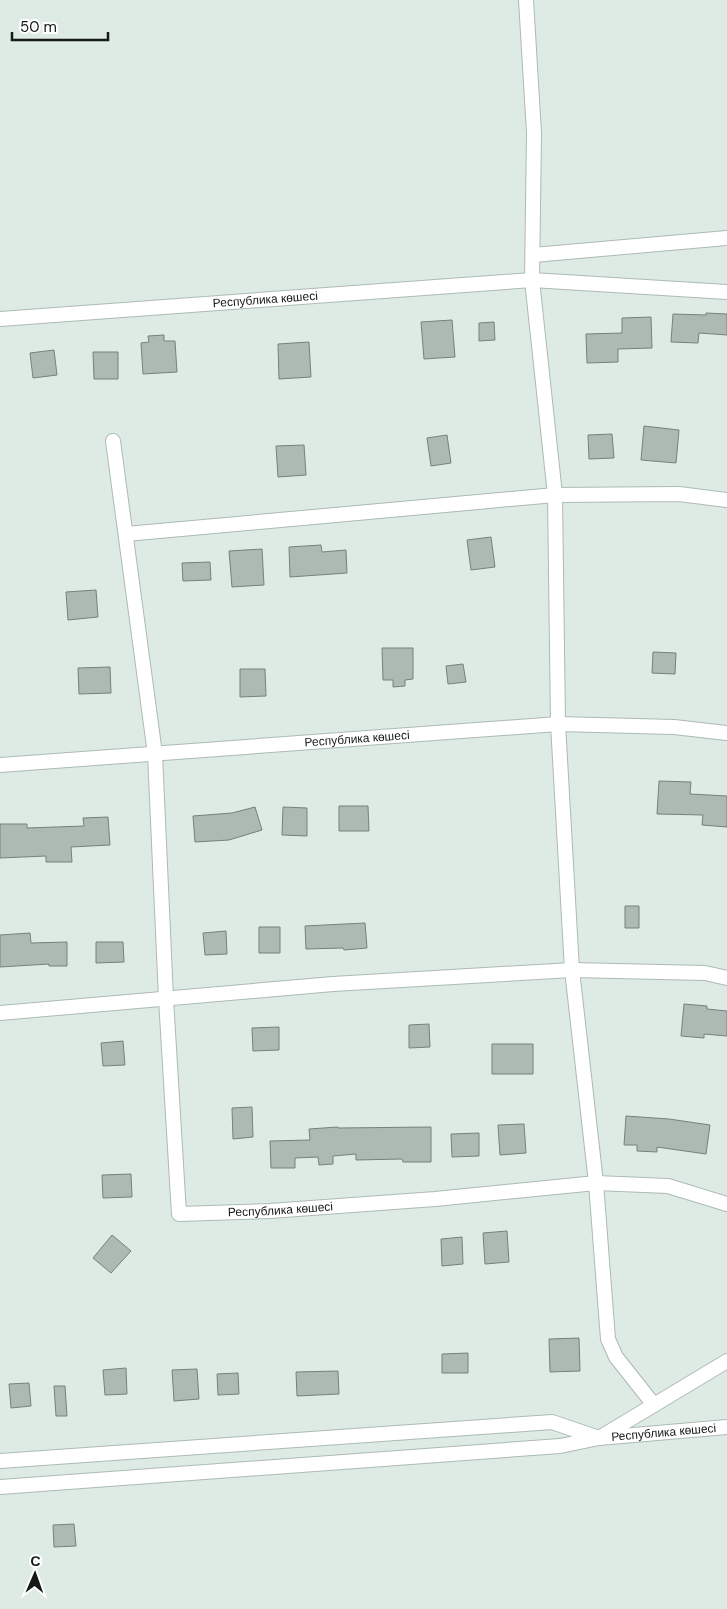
<svg xmlns="http://www.w3.org/2000/svg" width="727" height="1609" font-family="'DM Sans',sans-serif">
<rect width="100%" height="100%" fill="#deebe4"/>
<!-- building -->
<path fill="#adbab4" stroke="#75817b" d="M 706,313 L 727,314 L 727,335 L 699,333 L 698,343 L 671,342 L 673,314 L 706,315 Z
M 651,317 L 652,348 L 618,349 L 618,362 L 587,363 L 586,334 L 622,333 L 622,318 Z
M 452,320 L 455,357 L 424,359 L 421,322 Z
M 494,322 L 495,340 L 479,341 L 479,323 Z
M 164,335 L 164,341 L 175,341 L 177,372 L 143,374 L 141,343 L 149,342 L 148,336 Z
M 309,342 L 311,377 L 279,379 L 278,344 Z
M 54,350 L 57,375 L 33,378 L 30,353 Z
M 93,352 L 118,352 L 118,379 L 94,379 Z
M 644,426 L 679,430 L 676,463 L 641,460 Z
M 612,434 L 614,458 L 589,459 L 588,435 Z
M 447,435 L 451,463 L 431,466 L 427,438 Z
M 304,445 L 306,475 L 278,477 L 276,446 Z
M 491,537 L 495,567 L 471,570 L 467,540 Z
M 321,545 L 322,552 L 346,550 L 347,573 L 290,577 L 289,547 Z
M 262,549 L 264,585 L 232,587 L 229,551 Z
M 210,562 L 211,580 L 183,581 L 182,563 Z
M 96,590 L 98,617 L 68,620 L 66,592 Z
M 382,648 L 413,648 L 413,679 L 405,680 L 405,686 L 393,687 L 393,680 L 383,680 Z
M 653,652 L 676,653 L 675,674 L 652,673 Z
M 463,664 L 466,682 L 448,684 L 446,666 Z
M 110,667 L 111,693 L 79,694 L 78,668 Z
M 240,669 L 265,669 L 266,696 L 240,697 Z
M 659,781 L 691,782 L 690,794 L 727,796 L 727,827 L 702,825 L 703,815 L 657,814 Z
M 339,806 L 368,806 L 369,831 L 339,831 Z
M 255,807 L 262,830 L 229,840 L 195,842 L 193,816 L 232,813 Z
M 283,807 L 307,808 L 307,836 L 282,835 Z
M 108,817 L 110,845 L 71,847 L 72,862 L 46,862 L 46,856 L 0,858 L 0,824 L 27,824 L 27,828 L 84,826 L 83,818 Z
M 625,906 L 639,906 L 639,928 L 625,928 Z
M 365,923 L 367,948 L 344,950 L 343,948 L 306,949 L 305,926 Z
M 259,927 L 280,927 L 280,953 L 259,953 Z
M 226,931 L 227,954 L 205,955 L 203,933 Z
M 30,933 L 31,943 L 67,942 L 67,966 L 49,966 L 49,964 L 0,967 L 0,935 Z
M 96,942 L 123,942 L 124,962 L 96,963 Z
M 684,1004 L 707,1006 L 707,1009 L 727,1011 L 727,1036 L 704,1034 L 704,1038 L 681,1036 Z
M 429,1024 L 430,1047 L 409,1048 L 409,1025 Z
M 279,1027 L 279,1050 L 253,1051 L 252,1028 Z
M 123,1041 L 125,1065 L 103,1066 L 101,1043 Z
M 492,1044 L 533,1044 L 533,1074 L 492,1074 Z
M 252,1107 L 253,1137 L 233,1139 L 232,1108 Z
M 626,1116 L 669,1119 L 710,1125 L 706,1154 L 657,1147 L 657,1152 L 637,1151 L 637,1145 L 624,1145 Z
M 524,1124 L 526,1153 L 500,1155 L 498,1125 Z
M 338,1127 L 338,1128 L 431,1127 L 431,1162 L 403,1162 L 402,1159 L 356,1160 L 356,1154 L 333,1156 L 333,1164 L 319,1165 L 318,1157 L 295,1158 L 295,1168 L 271,1168 L 270,1141 L 310,1140 L 309,1129 Z
M 479,1133 L 479,1156 L 452,1157 L 451,1134 Z
M 131,1174 L 132,1197 L 103,1198 L 102,1175 Z
M 507,1231 L 509,1262 L 485,1264 L 483,1233 Z
M 112,1235 L 131,1251 L 111,1273 L 93,1258 Z
M 462,1237 L 463,1264 L 442,1266 L 441,1239 Z
M 579,1338 L 580,1371 L 550,1372 L 549,1339 Z
M 468,1353 L 468,1373 L 442,1373 L 442,1354 Z
M 126,1368 L 127,1394 L 105,1395 L 103,1370 Z
M 197,1369 L 199,1399 L 174,1401 L 172,1370 Z
M 338,1371 L 339,1394 L 297,1396 L 296,1372 Z
M 238,1373 L 239,1394 L 218,1395 L 217,1374 Z
M 29,1383 L 31,1406 L 11,1408 L 9,1384 Z
M 54,1386 L 65,1386 L 67,1416 L 56,1416 Z
M 74,1524 L 76,1546 L 54,1547 L 53,1525 Z"/>
<g fill="none" stroke-linecap="round" stroke-linejoin="round">
<defs>
<g id="street">
<path d="M 526,0 L 534,133 L 532,280 L 555,495 L 558,724 L 572,970 L 596,1183 L 608,1339 L 616,1357 L 654,1405"/>
<path d="M 533,255 L 727,238"/>
<path id="s1" d="M 0,319 L 532,280 L 727,292"/>
<path id="s2" d="M 113,441 L 155,754 L 166,999 L 179,1214 L 270,1211 L 435,1199 L 596,1183 L 668,1186 L 727,1204"/>
<path d="M 126,534 L 555,495 L 679,494 L 727,500"/>
<path id="s3" d="M 0,765 L 558,724 L 674,727 L 727,733"/>
<path d="M 0,1013 L 333,984 L 572,970 L 705,973 L 727,978"/>
<path id="s4" d="M 0,1461 L 552,1422 L 599,1438 L 727,1427"/>
<path d="M 0,1487 L 560,1446 L 599,1438 L 727,1361"/>
</g>
</defs>
<!-- street casing -->
<use href="#street" stroke="#adbab4" stroke-width="16"/>
<!-- street -->
<use href="#street" stroke="#fff" stroke-width="14"/>
</g>
<g text-anchor="middle" dominant-baseline="central" stroke-width="5" stroke-linejoin="round" paint-order="stroke">
<!-- street labels -->
<g font-size="12" fill="#151a17" stroke="#fff">
<text stroke="none"><textPath href="#s1" startOffset="266">Республика көшесі</textPath></text>
<text stroke="none"><textPath href="#s3" startOffset="358">Республика көшесі</textPath></text>
<text stroke="none"><textPath href="#s2" startOffset="878">Республика көшесі</textPath></text>
<text stroke="none"><textPath href="#s4" startOffset="668">Республика көшесі</textPath></text>
</g>
</g>
<!-- north arrow -->
<g transform="translate(35 1574) rotate(2)" stroke="#ffffff" stroke-width="4" paint-order="stroke">
<path d="M0-4L9 19L0 12L-9 19Z" fill="#151a17"/>
<text y="-8" font-size="14" font-weight="bold" text-anchor="middle" fill="#151a17">С</text>
</g>
<!-- scale -->
<path d="M12 32v8h96v-8" fill="none" stroke="#151a17" stroke-width="2.5"/>
<text x="20" y="32" font-size="15" fill="#151a17" stroke="#ffffff" stroke-width="4" paint-order="stroke">50 m</text>
</svg>
